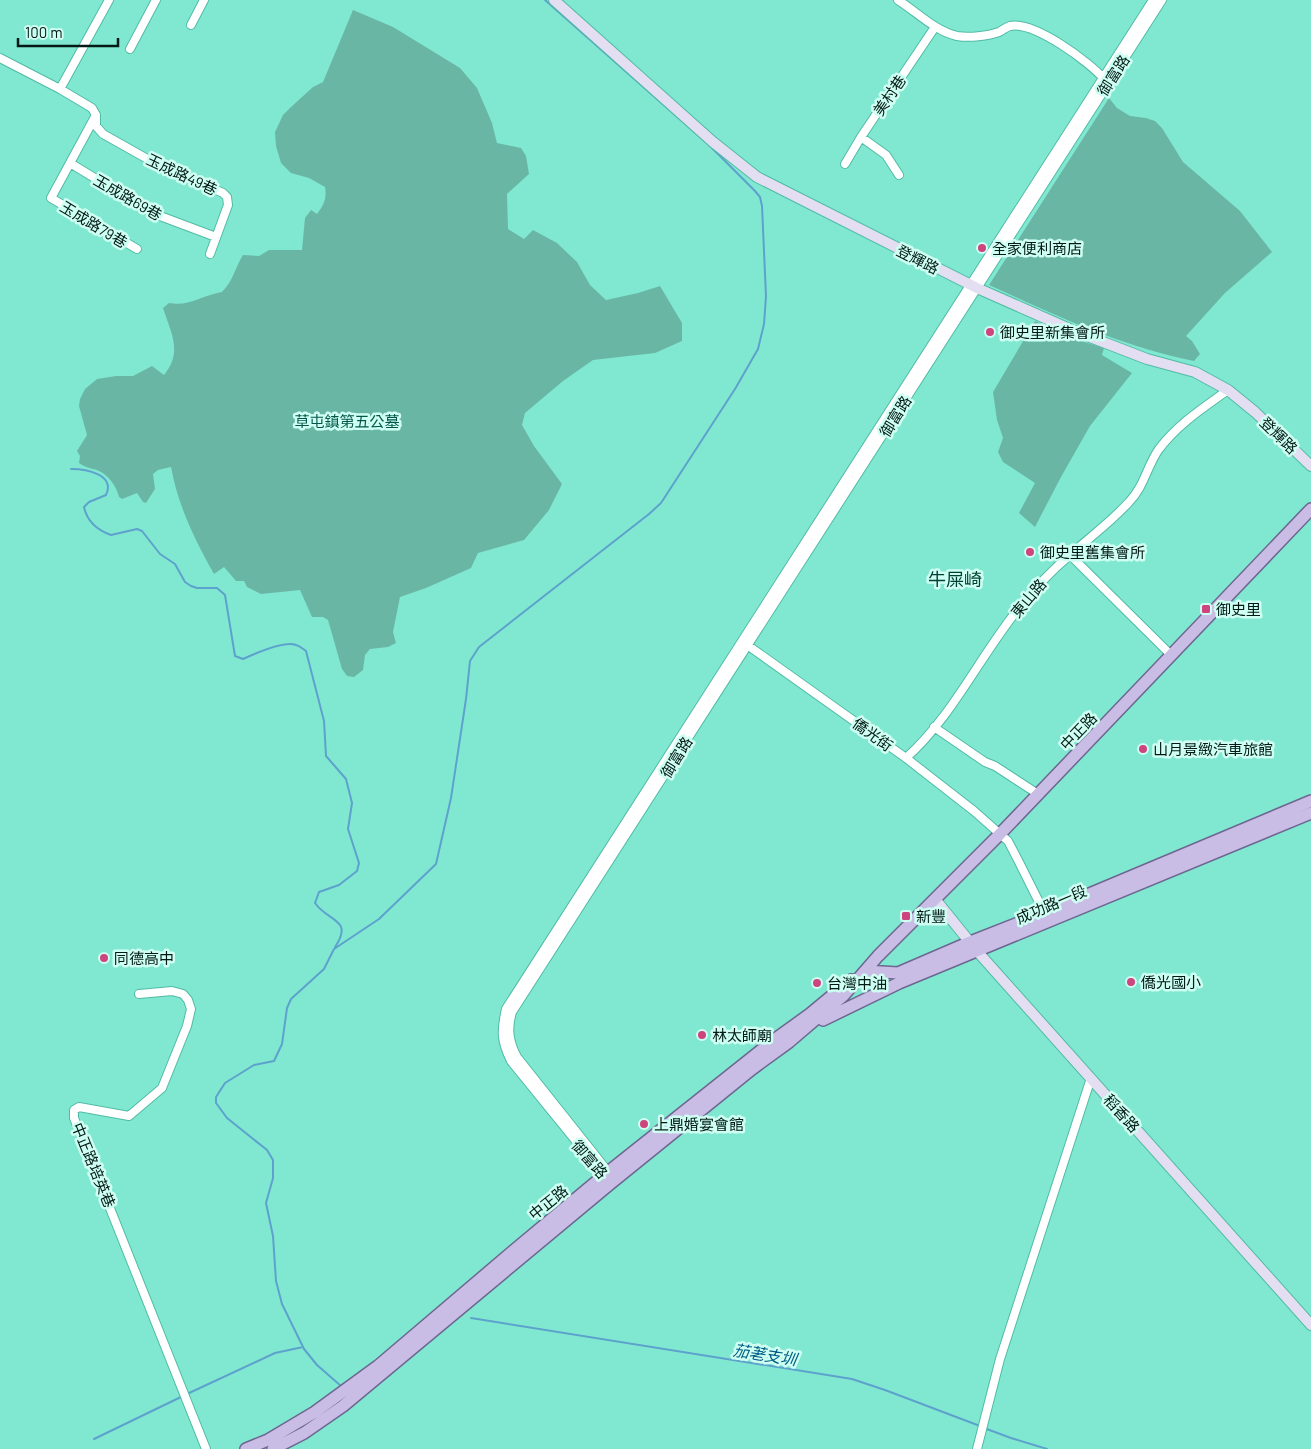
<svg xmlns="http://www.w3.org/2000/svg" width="1311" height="1449" font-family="Barlow,'Noto Sans TC',sans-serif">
<rect width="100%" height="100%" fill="#80e8d1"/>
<!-- green -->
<path fill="#6ab6a5" d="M 353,10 L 393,27 L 460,68 L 477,88 L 492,123 L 497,143 L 521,148 L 526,156 L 529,174 L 507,194 L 508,229 L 524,239 L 533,230 L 557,243 L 577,262 L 590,285 L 606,300 L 638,293 L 660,286 L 682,323 L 682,341 L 655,353 L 593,360 L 563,381 L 525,413 L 522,425 L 534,446 L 562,484 L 549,510 L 524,540 L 478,553 L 471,568 L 426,588 L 400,597 L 393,632 L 396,643 L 388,647 L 370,649 L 365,655 L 363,670 L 354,677 L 347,676 L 342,669 L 328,620 L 323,617 L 312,617 L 300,590 L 261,594 L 247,587 L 244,581 L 236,581 L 224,567 L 214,574 C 195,540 178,506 171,467 L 158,470 L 153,474 L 155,489 L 146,503 L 143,502 L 137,493 L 122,499 L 119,497 C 117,487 108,474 97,470 C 90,468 84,467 79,463 L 80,456 L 77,451 L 87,435 L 79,406 L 80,399 L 85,389 L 97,379 L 116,376 L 133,376 L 152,366 L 164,375 C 183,352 171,333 163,308 L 169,303 C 189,307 203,295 222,292 C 233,281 235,268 243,255 L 259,256 L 269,250 L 302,250 L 305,218 L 311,210 L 317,214 C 324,205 327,198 325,187 L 309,178 L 291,173 L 281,163 L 276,146 L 275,132 L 283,115 L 291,107 L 313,87 L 323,82 Z
M 1109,98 L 1117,108 L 1130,116 L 1146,118 L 1155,121 L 1162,128 L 1183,162 L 1240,211 L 1272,252 L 1225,293 L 1186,336 L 1192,341 L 1200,354 L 1194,361 C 1122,347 1055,315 989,285 Z
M 1035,321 L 1081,341 L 1104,348 L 1102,355 L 1132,373 L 1090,426 L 1061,477 L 1035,527 L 1019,513 L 1035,483 L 1003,462 L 998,452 L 1003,438 L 997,420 L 993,392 Z"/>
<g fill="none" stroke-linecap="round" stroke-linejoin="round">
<!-- stream -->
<path stroke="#5da2cc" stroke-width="2" d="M 71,469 C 85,469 116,474 106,495 L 89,502 L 84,507 C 87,521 97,530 111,535 L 137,529 L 142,531 L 160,554 L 175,564 L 185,582 L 191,586 L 197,588 L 217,588 L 225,595 L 235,656 L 243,659 C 254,654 284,640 296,645 C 300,646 303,649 306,651 L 324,721 L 326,756 L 346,779 L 352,803 L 348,829 L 359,863 L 357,871 L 339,885 L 319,892 L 315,903 C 328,922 354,919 335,947
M 471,1318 L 852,1379 L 885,1390 L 980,1426
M 341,1386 L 317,1365 L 304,1349 L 282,1304 L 276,1281 L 273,1236 L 266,1203 L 273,1178 L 273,1160 L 267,1150 L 227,1118 L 216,1103 L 216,1097 L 225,1083 L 254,1065 L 274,1061 L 282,1044 L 287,1008 L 291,999 L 324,969 L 334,949 L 379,919 L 436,864 L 451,798 L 466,699 L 470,661 L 479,647 L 649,514 L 661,503 L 735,389 L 758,349 L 764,324 L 766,296 L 762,206 L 760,197 L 755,191 L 709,145 L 545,0
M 187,1394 L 275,1353 L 303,1347
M 984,1428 L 1011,1438 L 1047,1449
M 94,1439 L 183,1396"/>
<defs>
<path id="street" d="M 898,0 C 917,12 935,31 957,36 C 969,38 988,36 999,32 C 1003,30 1006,27 1010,26 C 1034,21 1090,62 1105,80
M 191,25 L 204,0
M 130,49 L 156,0
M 0,58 L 60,89 L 92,108 L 96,115 L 96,126 L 103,134 L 151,161 L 223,193 L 227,197 L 228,205 L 210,254
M 60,89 L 109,0
M 96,115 L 51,198 L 137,249
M 861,137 L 886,155 L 899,175
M 70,163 L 152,213 L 216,237
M 845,164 L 861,137 L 935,27
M 1070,555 L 1171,655
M 743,642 L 906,758 L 974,811 L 1000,834 L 1008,841 L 1019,862 L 1046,916
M 934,727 L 985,762 L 995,766 L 1038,794
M 906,758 C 951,718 978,660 1015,613 C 1031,592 1050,572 1070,555 C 1090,537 1111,522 1129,502 C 1144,487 1147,466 1159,449 C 1178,424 1203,408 1228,390
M 139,994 L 172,991 L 183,994 L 188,1000 L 191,1009 L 187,1026 L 162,1088 L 129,1116 L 79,1107 L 74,1110 L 74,1118 L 206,1449
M 609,1176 L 606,1169 L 517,1057 C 509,1042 507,1029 512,1012 L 1162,0
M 606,1178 L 511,1061 C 501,1041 501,1031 506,1009 L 1153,0
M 977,1449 L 1000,1359 L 1091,1078"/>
<path id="secondary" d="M 554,0 L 713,142 L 757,177 L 977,288 L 1072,330 L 1147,359 L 1195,372 L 1228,390 L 1255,412 L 1311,466
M 935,899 L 977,951 L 1311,1325"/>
<path id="primary" d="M 865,971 L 898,973 L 970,942 L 1044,913 L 1311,801
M 823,1020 L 899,983 L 1311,813
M 246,1449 L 268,1440 L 315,1412 L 378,1366 L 512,1252 L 608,1172 L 774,1040 L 810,1014 L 851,980
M 273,1449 L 304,1433 L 343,1406 L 611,1183 L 752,1069 L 789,1042 L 844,995 L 878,956 L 1000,834 L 1311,509"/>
</defs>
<!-- street casing -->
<use href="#street" stroke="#50bba5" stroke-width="10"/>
<!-- secondary casing -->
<use href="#secondary" stroke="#50bba5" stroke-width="12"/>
<!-- primary casing -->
<use href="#primary" stroke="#6c6791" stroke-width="14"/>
<!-- street -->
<use href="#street" stroke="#fff" stroke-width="8"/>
<!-- secondary -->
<use href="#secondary" stroke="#e4def2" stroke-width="10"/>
<!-- primary -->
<use href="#primary" stroke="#c9bde5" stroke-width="11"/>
</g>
<!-- markers -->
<g fill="#cd447f" stroke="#cefff2" stroke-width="2">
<circle cx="982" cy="248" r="5"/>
<circle cx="990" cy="332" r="5"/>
<circle cx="1030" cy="552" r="5"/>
<rect x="1201" y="604" width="10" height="10" rx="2.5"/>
<circle cx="1143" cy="749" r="5"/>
<rect x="901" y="911" width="10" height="10" rx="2.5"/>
<circle cx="104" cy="958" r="5"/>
<circle cx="1131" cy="982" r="5"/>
<circle cx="817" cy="983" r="5"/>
<circle cx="702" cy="1035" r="5"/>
<circle cx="644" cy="1124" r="5"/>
</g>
<g text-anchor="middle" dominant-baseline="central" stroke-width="5" stroke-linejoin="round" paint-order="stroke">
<!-- street labels -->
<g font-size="15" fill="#031915" stroke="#cefff2">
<text transform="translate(1113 75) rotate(-57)">御富路</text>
<text transform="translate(889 95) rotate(-56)">美村巷</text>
<text transform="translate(182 174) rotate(25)">玉成路49巷</text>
<text transform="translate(128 197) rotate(30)">玉成路69巷</text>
<text transform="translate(94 224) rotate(31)">玉成路79巷</text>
<text transform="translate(918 259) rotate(27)">登輝路</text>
<text transform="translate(895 416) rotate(-58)">御富路</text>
<text transform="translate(1279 435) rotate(44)">登輝路</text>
<text transform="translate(1028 598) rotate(-50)">東山路</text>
<text transform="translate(1078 731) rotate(-46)">中正路</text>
<text transform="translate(873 734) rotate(36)">僑光街</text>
<text transform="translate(676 757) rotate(-58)">御富路</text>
<text transform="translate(1051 904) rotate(-23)">成功路一段</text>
<text transform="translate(1122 1113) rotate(48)">稻香路</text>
<text transform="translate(590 1159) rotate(49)">御富路</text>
<text transform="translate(94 1165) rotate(68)">中正路培英巷</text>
<text transform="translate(548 1202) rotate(-39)">中正路</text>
</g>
<!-- poi labels -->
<g font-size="15" fill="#031915" stroke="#cefff2" text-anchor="start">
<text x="992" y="248">全家便利商店</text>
<text x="1000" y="332">御史里新集會所</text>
<text x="1040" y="552">御史里舊集會所</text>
<text x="1216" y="609">御史里</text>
<text x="1153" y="749">山月景緻汽車旅館</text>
<text x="916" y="916">新豐</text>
<text x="114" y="958">同德高中</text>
<text x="1141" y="982">僑光國小</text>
<text x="827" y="983">台灣中油</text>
<text x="712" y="1035">林太師廟</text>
<text x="654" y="1124">上鼎婚宴會館</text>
</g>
<!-- park labels -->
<g font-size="15" fill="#03574a" stroke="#cefff2">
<text x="347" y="421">草屯鎮第五公墓</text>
</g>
<!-- water labels -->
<g font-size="16" font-style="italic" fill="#015d86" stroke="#cefff2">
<text transform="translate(765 1354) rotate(9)">茄荖支圳</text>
</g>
<!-- quarter labels -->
<g font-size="18" fill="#004136" stroke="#cefff2">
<text x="955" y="579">牛屎崎</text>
</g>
</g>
<!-- scale -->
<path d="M18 38v8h100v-8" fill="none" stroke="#031915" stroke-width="2.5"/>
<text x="25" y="38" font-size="15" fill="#031915" stroke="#cefff2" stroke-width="4" paint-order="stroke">100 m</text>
</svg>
